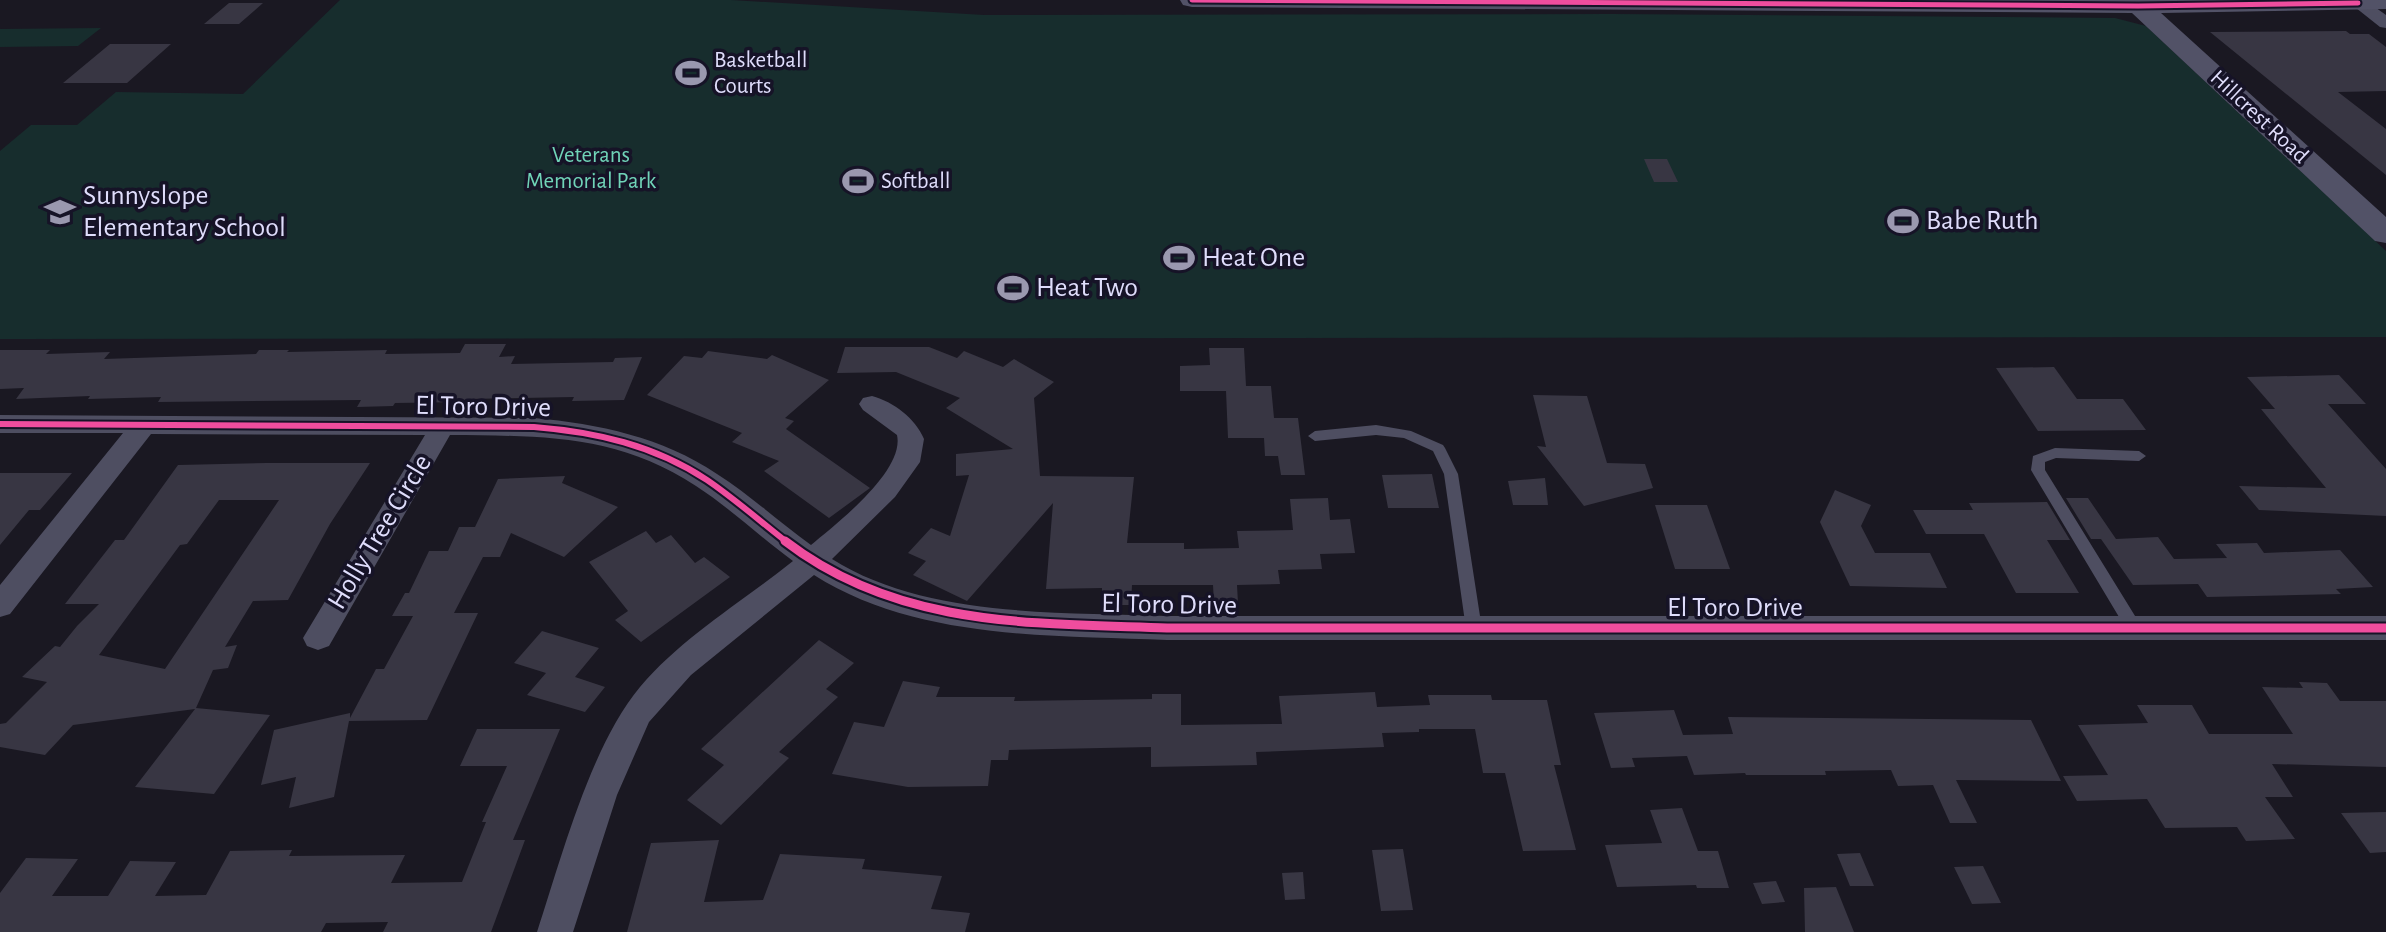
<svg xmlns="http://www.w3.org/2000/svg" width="2386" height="932" font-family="'Alegreya Sans',sans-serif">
<rect width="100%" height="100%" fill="#1a1822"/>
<!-- green -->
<path fill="#172d2d" d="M 340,0 L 731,0 L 984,15 L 1611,14 L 2115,18 L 2146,26 L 2386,251 L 2386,337 L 0,339 L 0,151 L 31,125 L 77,125 L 116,92 L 243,94 Z
M 101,28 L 78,46 L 0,47 L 0,29 Z"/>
<!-- building -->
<path fill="#383643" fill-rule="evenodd" d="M 229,3 L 263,3 L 239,24 L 204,24 Z
M 2346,31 L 2350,34 L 2369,34 L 2386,47 L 2386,91 L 2338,92 L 2386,129 L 2386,175 L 2210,32 Z
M 110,44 L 171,44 L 127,83 L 63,83 Z
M 1644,159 L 1667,159 L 1678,182 L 1654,182 Z
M 465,344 L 506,344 L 499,357 L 515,356 L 511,364 L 613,362 L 615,358 L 642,357 L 624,400 L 572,401 L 574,397 L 466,399 L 464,402 L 395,403 L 393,406 L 357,407 L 361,400 L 158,402 L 161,397 L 88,399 L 90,396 L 16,399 L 24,388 L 0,389 L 0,350 L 50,350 L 46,354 L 110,352 L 104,359 L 256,354 L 259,350 L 289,350 L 287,352 L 387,350 L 385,354 L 460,353 Z
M 845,347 L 929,347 L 957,358 L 964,351 L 1003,367 L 1014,359 L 1054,382 L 1034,398 L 1040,476 L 1134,477 L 1127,543 L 1184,543 L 1184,549 L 1239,548 L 1237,531 L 1293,530 L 1290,499 L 1328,498 L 1330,520 L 1350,519 L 1355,553 L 1320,554 L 1322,569 L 1278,570 L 1280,584 L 1237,585 L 1238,603 L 1214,603 L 1213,585 L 1132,585 L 1131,605 L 1102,605 L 1102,588 L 1046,589 L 1053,503 L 967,601 L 913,575 L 926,561 L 908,553 L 931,528 L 950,536 L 969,475 L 956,476 L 956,454 L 1013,449 L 946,408 L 960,398 L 896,372 L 837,373 Z
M 1209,348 L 1244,348 L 1246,386 L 1271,386 L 1274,418 L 1298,418 L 1305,475 L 1281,475 L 1278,456 L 1265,456 L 1264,438 L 1228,438 L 1226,391 L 1180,391 L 1180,366 L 1210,365 Z
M 708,351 L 767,359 L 772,355 L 829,380 L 785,418 L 794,421 L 786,429 L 870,488 L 829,518 L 764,471 L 779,461 L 732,442 L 742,433 L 647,395 L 684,356 L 702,358 Z
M 2054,367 L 2077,399 L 2123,399 L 2146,430 L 2038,431 L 1996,368 Z
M 2339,375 L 2366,404 L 2328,404 L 2386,469 L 2386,516 L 2259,510 L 2239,486 L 2326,488 L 2261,409 L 2275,409 L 2247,377 Z
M 1533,395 L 1587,396 L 1607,463 L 1645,464 L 1653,488 L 1584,506 L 1537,446 L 1546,447 Z
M 267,463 L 370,463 L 330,524 L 288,600 L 253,601 L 225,647 L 237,645 L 228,668 L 213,670 L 196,708 L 270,715 L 214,794 L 135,787 L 195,709 L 73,725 L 45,755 L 0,747 L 0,724 L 6,723 L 47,682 L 22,677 L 55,646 L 60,647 L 77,626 L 99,604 L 65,604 L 115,540 L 124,540 L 178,465 ZM 219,500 L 279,500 L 165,669 L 99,655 L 180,545 L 187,544 Z
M 0,473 L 72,473 L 40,510 L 29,510 L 0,545 Z
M 1432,474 L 1439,508 L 1388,508 L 1382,475 Z
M 565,476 L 562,483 L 618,507 L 564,557 L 511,533 L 500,557 L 483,557 L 454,613 L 478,613 L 427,720 L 349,721 L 334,797 L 289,808 L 296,777 L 261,785 L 274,730 L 350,713 L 350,718 L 376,669 L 384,669 L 413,616 L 392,616 L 405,593 L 409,593 L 429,551 L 448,551 L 459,527 L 475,527 L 498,479 Z
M 1545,478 L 1548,505 L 1513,505 L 1508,481 Z
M 1835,490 L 1871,505 L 1861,526 L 1875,553 L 1930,553 L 1947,588 L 1850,586 L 1820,522 Z
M 2066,498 L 2088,498 L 2116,539 L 2158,537 L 2174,559 L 2227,558 L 2216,544 L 2257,543 L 2264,553 L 2340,550 L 2373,587 L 2336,589 L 2341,594 L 2207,597 L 2198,584 L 2133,585 L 2101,539 L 2091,539 Z
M 2047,502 L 2070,540 L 2047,540 L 2079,593 L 2016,593 L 1984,534 L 1926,534 L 1913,510 L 1973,510 L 1969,503 Z
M 1655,505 L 1707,505 L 1730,569 L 1675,569 Z
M 646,531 L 656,543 L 671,535 L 695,563 L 704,557 L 730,577 L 641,642 L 615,620 L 628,611 L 589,562 Z
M 542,631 L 599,648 L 575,677 L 605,687 L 585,712 L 527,695 L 546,673 L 514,663 Z
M 819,640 L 854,663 L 826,689 L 838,697 L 779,752 L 789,758 L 721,825 L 687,800 L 724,765 L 701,749 Z
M 903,681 L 940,687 L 936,697 L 1015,697 L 1014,701 L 1152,699 L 1152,694 L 1181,694 L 1181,725 L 1282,724 L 1279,696 L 1375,692 L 1377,707 L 1430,705 L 1428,695 L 1491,695 L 1492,700 L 1547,700 L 1561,765 L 1554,765 L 1576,850 L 1523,851 L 1505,773 L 1483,773 L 1475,729 L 1419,729 L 1419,732 L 1382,733 L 1384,747 L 1256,752 L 1257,765 L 1151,767 L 1151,747 L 1009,750 L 1008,760 L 991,760 L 988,786 L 908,787 L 832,774 L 854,722 L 884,727 Z
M 2299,682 L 2327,683 L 2340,701 L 2386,701 L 2386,767 L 2272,764 L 2293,797 L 2265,797 L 2295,839 L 2246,841 L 2237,827 L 2165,828 L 2147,799 L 2077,801 L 2063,776 L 2108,775 L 2078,725 L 2148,723 L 2137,705 L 2192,705 L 2209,734 L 2293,734 L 2262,687 L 2303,688 Z
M 1674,710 L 1683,735 L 1733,734 L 1728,717 L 2031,720 L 2061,781 L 1956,780 L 1977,823 L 1950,823 L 1933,785 L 1898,786 L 1891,770 L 1825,771 L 1826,775 L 1746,775 L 1745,773 L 1694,775 L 1687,756 L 1632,758 L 1635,767 L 1611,768 L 1594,713 Z
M 477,729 L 560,729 L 513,840 L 525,840 L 491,932 L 383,932 L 388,922 L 326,923 L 321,932 L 0,932 L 0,893 L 26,858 L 78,859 L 52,896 L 108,896 L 130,861 L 176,862 L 155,896 L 206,895 L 230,851 L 292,850 L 289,856 L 405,855 L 391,883 L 462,882 L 486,822 L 482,822 L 507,766 L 460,766 Z
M 1682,808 L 1698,851 L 1718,851 L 1729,888 L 1697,888 L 1696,885 L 1617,887 L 1605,845 L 1662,843 L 1650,810 Z
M 2386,812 L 2386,852 L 2370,853 L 2341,813 Z
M 719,840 L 704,902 L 763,900 L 780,854 L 865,859 L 862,869 L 942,876 L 931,909 L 970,913 L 965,932 L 627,932 L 651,843 Z
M 1403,849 L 1413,910 L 1381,911 L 1372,850 Z
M 1860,853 L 1874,886 L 1850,886 L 1837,854 Z
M 1983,866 L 2001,903 L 1972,904 L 1954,867 Z
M 1303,872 L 1305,899 L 1285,900 L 1282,873 Z
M 1776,881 L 1785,902 L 1762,904 L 1753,883 Z
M 1836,887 L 1854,932 L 1805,932 L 1804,888 Z"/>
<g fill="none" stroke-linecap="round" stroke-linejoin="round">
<!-- lane -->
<path fill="#4e4e61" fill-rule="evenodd" d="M 1376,425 L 1411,431 L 1443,445 L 1445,448 L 1458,474 L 1482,629 L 1480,633 L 1474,635 L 1468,633 L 1466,629 L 1444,474 L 1433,451 L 1404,438 L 1376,435 L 1315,441 L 1308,436 L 1315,431 Z
M 2055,448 L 2139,451 L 2146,456 L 2139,461 L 2056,458 L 2045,462 L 2045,470 L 2140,624 L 2142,628 L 2140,632 L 2134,634 L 2128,632 L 2031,470 L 2033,456 Z"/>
<!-- street -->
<path fill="#4e4e61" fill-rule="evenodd" d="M 2346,0 L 2365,0 L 2386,15 L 2386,28 L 2380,27 Z
M 872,396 C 894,402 915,418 924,439 L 920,462 L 895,497 L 832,559 C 925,618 1061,612 1167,616 L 2386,616 L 2386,640 L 1167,640 C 1050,635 916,640 814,575 L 691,675 L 649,722 L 617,795 L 573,932 L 537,932 C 561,859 591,745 640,687 C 682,637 742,602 793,561 C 760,537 730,508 696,486 C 617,434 541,436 450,435 L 329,646 L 318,650 L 307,646 L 303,638 L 425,435 L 151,434 L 10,614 L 0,617 L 0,585 L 123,433 L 0,433 L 0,415 L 534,418 C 599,424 662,437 717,474 C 750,495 779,522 811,545 C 836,524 905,471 897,435 L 863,410 L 859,404 L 863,398 Z"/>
<!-- secondary -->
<path fill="#525267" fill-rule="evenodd" d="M 1180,0 L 2386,0 L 2386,9 L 2161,13 L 2386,217 L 2386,243 L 2375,241 L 2132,13 L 1192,7 L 1183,5 Z"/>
<defs>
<path id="cycleway-far2" d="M 1192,0 L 2138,6 L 2358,3"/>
<path id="cycleway-far1" d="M 0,424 L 534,427 C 596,432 654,445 707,480 C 735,499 761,522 788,543"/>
<path id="cycleway" d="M 785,541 C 898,628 1032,623 1167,628 L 2386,628"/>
</defs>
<!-- cycleway-far2 casing -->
<use href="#cycleway-far2" stroke="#161327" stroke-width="9"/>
<!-- cycleway-far1 casing -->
<use href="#cycleway-far1" stroke="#161327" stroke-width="10"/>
<!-- cycleway casing -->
<use href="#cycleway" stroke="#161327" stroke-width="13"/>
<!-- cycleway-far2 -->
<use href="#cycleway-far2" stroke="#ef4d9e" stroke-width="5"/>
<!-- cycleway-far1 -->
<use href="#cycleway-far1" stroke="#ef4d9e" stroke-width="6"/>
<!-- cycleway -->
<use href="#cycleway" stroke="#ef4d9e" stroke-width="9"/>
</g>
<!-- icons -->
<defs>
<symbol id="stadium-bare" viewBox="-9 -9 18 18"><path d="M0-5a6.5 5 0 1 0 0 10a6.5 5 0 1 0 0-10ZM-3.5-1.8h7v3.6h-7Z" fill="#9a98af" stroke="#161327" stroke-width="2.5" paint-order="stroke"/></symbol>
<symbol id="school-bare" viewBox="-9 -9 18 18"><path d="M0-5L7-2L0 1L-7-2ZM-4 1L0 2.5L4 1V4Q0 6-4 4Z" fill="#9a98af" stroke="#161327" stroke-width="2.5" paint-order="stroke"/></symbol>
</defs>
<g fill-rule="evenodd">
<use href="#stadium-bare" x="669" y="51" width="44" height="44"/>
<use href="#stadium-bare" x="836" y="159" width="44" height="44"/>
<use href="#school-bare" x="38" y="190" width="44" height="44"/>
<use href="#stadium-bare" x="1881" y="199" width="44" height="44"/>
<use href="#stadium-bare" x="1157" y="236" width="44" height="44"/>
<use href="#stadium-bare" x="991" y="266" width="44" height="44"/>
</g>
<g text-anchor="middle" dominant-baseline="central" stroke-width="7" stroke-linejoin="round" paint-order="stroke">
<!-- far-poi labels -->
<g font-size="23" fill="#dfddfb" stroke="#161327" text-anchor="start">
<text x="714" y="60">Basketball<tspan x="714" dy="26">Courts</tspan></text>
<text x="881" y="181">Softball</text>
</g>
<!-- far-street labels -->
<g font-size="23" fill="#dfddfb" stroke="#161327">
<text transform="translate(2259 117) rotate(43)">Hillcrest Road</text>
</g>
<!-- far-park labels -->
<g font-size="23" fill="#70d4b8" stroke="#161327">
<text x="591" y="155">Veterans<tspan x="591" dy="26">Memorial Park</tspan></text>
</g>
<!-- poi labels -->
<g font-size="28" fill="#dfddfb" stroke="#161327" text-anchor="start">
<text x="83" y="196">Sunnyslope<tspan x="83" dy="32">Elementary School</tspan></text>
<text x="1926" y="221">Babe Ruth</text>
<text x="1202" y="258">Heat One</text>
<text x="1036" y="288">Heat Two</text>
</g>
<!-- street labels -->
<g font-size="28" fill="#dfddfb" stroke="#161327">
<text transform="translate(483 407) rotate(1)">El Toro Drive</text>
<text transform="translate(380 532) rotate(-59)">Holly Tree Circle</text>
<text transform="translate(1169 605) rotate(1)">El Toro Drive</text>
<text x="1735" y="608">El Toro Drive</text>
</g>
</g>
</svg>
